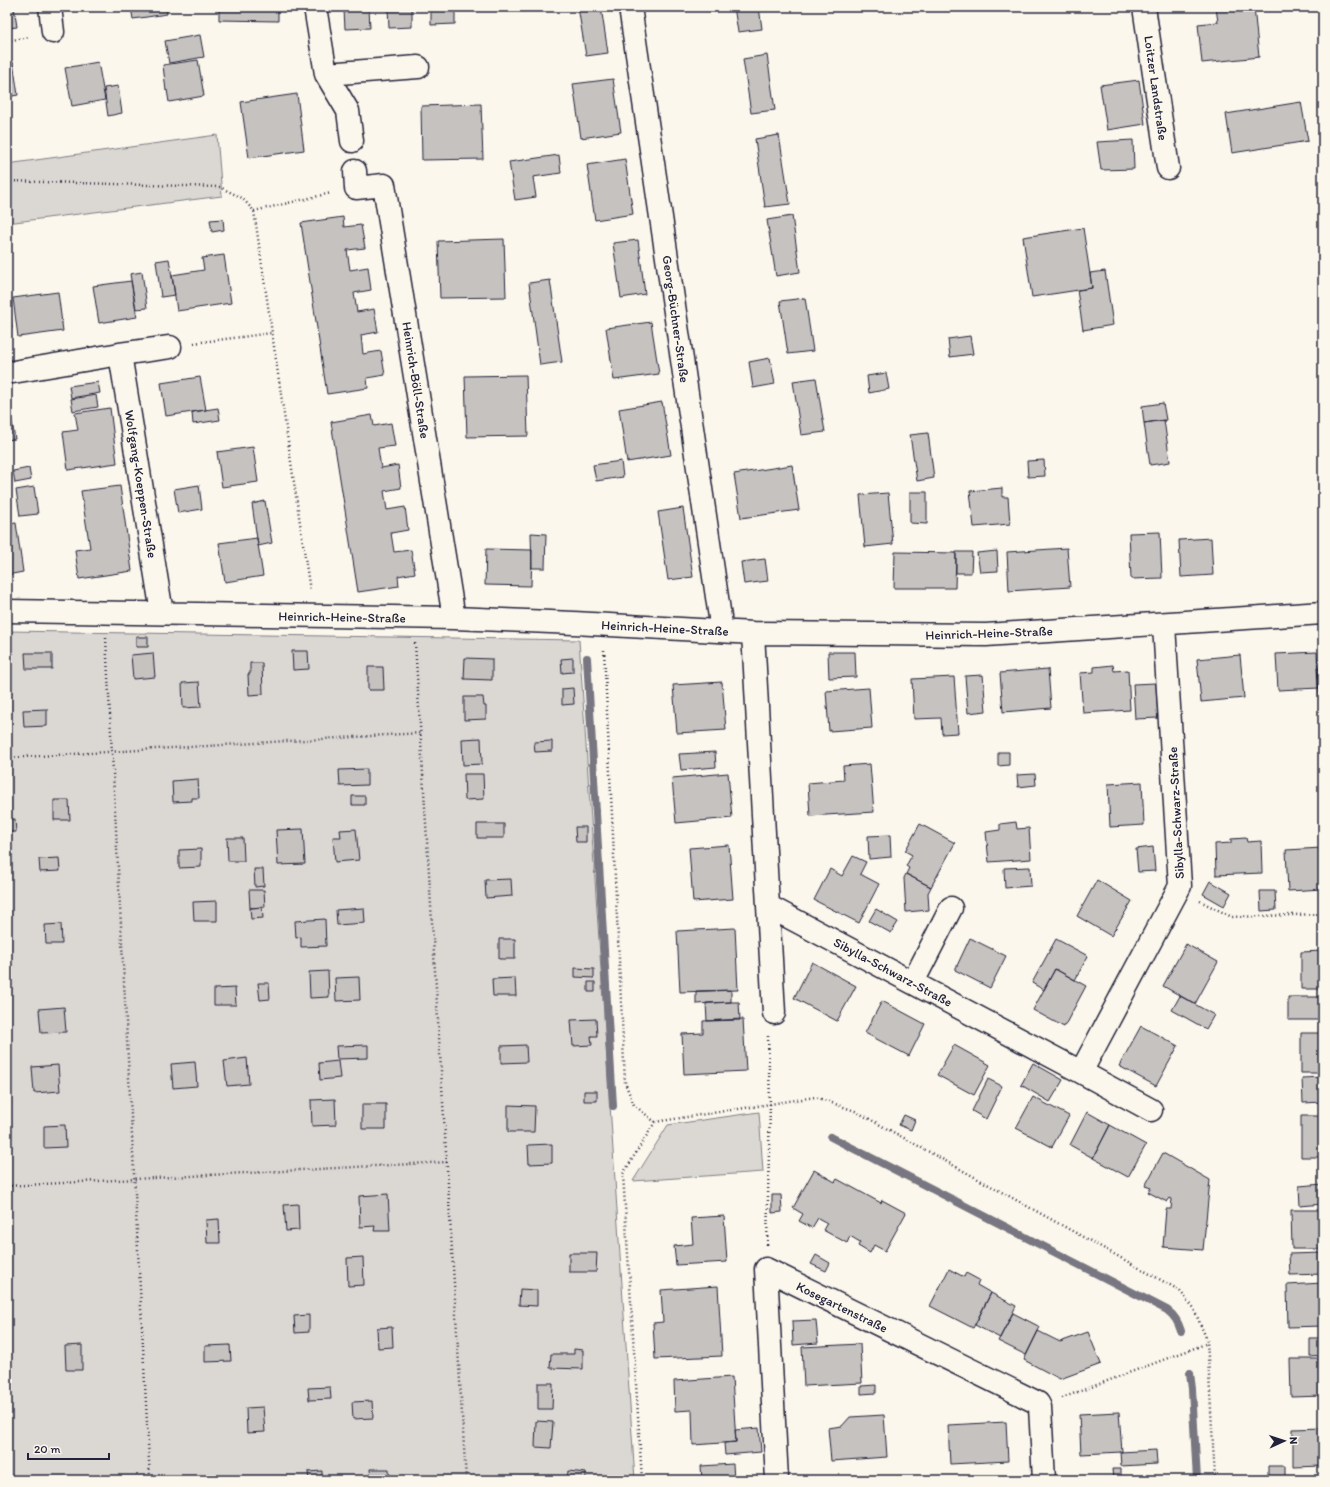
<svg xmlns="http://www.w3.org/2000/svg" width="1330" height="1487" font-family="Itim,sans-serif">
<rect width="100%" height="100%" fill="#fbf7ec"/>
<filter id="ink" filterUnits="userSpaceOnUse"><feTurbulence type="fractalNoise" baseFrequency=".025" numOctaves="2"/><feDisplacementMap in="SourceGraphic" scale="8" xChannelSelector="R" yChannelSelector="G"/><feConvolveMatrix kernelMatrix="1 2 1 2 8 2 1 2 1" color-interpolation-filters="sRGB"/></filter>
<g filter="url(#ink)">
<!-- green -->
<path fill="#dbd8d3" stroke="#7e7d87" d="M 217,135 L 222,196 L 7,223 L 7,164 Z
M 7,631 L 579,640 L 635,1480 L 7,1480 Z
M 759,1112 L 763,1172 L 633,1181 L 668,1125 Z"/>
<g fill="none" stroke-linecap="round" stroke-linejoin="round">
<!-- stream -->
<path stroke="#787681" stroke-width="8" d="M 587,658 L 613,1106
M 831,1137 L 1167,1310 C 1175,1316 1178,1322 1181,1331
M 1190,1373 L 1192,1389 L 1197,1480"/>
</g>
<!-- building -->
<path fill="#c6c2c0" stroke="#22223b" d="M 7,7 L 14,7 L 17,27 L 7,28 Z
M 131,7 L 166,7 L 167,14 L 133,19 Z
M 219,7 L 278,7 L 278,21 L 219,20 Z
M 334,7 L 421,7 L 412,7 L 412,27 L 389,28 L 388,8 L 369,9 L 370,28 L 345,29 L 344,10 L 334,10 Z
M 431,7 L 455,7 L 455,24 L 431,25 Z
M 578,7 L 601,7 L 608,53 L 586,56 Z
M 734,7 L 759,7 L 762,29 L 738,32 Z
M 1227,7 L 1254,7 L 1259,57 L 1202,63 L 1198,24 L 1218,22 L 1216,8 Z
M 1323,26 L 1323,51 L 1319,27 Z
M 200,35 L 204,57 L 169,63 L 165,41 Z
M 767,55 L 775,110 L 751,113 L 743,59 Z
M 198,60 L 204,96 L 169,102 L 167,90 L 166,91 L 163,65 Z
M 13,62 L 18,95 L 7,97 L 7,63 Z
M 98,62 L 105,100 L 72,106 L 65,68 Z
M 613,79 L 621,132 L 581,138 L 573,84 Z
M 1139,80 L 1145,124 L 1107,130 L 1100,85 Z
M 118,86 L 122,113 L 108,116 L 104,88 Z
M 297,94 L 304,150 L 249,158 L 241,102 Z
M 1301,102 L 1308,141 L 1232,153 L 1226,114 Z
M 481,104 L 483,159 L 422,160 L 421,106 Z
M 779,135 L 790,204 L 765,207 L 755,139 Z
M 1133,140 L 1134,169 L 1101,170 L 1097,142 Z
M 559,155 L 561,173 L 533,177 L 536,197 L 515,200 L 509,162 Z
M 625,159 L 633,214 L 595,220 L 587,165 Z
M 792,216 L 800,272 L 776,276 L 767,220 Z
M 343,217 L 344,227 L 361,225 L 365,248 L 347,250 L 350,270 L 368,267 L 371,290 L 354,293 L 357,312 L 374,309 L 378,332 L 361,335 L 363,354 L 381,351 L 385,375 L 367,378 L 368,388 L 327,394 L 301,223 Z
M 223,219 L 224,230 L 212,232 L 210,220 Z
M 1083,228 L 1092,288 L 1032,297 L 1023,237 Z
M 504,239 L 506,297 L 440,298 L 438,241 Z
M 638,240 L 645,294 L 621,298 L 613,243 Z
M 224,255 L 231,303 L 177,311 L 172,275 L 204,270 L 202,258 Z
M 169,259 L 175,295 L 161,297 L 156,261 Z
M 1105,271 L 1113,325 L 1083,330 L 1077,290 L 1092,288 L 1090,273 Z
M 142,272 L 147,308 L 136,309 L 130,274 Z
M 550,280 L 562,362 L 540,365 L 529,283 Z
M 131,281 L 137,317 L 99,323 L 93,286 Z
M 58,292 L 63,331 L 18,337 L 13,298 Z
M 7,294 L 12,328 L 7,329 Z
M 805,298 L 813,351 L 788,354 L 780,301 Z
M 651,322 L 659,374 L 614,380 L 606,328 Z
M 970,336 L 973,354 L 950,357 L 948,339 Z
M 770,358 L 775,384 L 753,388 L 749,362 Z
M 886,373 L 889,389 L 869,393 L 867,376 Z
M 526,375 L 528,436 L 467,437 L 465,376 Z
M 200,377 L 206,410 L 166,416 L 161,383 Z
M 816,378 L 825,432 L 801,435 L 793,381 Z
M 98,382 L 100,393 L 71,398 L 69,386 Z
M 7,393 L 15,439 L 7,440 Z
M 96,395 L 98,407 L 73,411 L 71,399 Z
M 662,402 L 671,455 L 627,462 L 619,409 Z
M 1163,403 L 1166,420 L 1144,423 L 1142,406 Z
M 110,408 L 117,463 L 68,470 L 63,432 L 78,430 L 75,413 Z
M 218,408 L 220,420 L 193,424 L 192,412 Z
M 372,415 L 374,426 L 391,423 L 395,446 L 378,448 L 381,468 L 398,465 L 401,488 L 384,491 L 387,510 L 405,507 L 408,530 L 391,533 L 394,552 L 411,550 L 415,573 L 398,576 L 399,586 L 358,592 L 331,422 Z
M 1164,420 L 1170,462 L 1150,465 L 1144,423 Z
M 928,433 L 934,478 L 917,481 L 910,435 Z
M 253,447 L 258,482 L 222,487 L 217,452 Z
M 1044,460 L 1045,476 L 1028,477 L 1027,461 Z
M 621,461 L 623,477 L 596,481 L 593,465 Z
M 792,465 L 799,510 L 741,518 L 734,474 Z
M 29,468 L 31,480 L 15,483 L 13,471 Z
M 199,485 L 202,509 L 178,513 L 174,489 Z
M 120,486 L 132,571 L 79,579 L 75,550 L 90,548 L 81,491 Z
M 34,487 L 38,514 L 20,516 L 16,490 Z
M 1002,488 L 1002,497 L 1008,497 L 1010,524 L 974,527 L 970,491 Z
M 910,492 L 927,492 L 927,524 L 910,523 Z
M 888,493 L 893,544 L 865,547 L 860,495 Z
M 265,501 L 272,543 L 258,546 L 252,504 Z
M 683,508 L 693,577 L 668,580 L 658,512 Z
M 16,523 L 23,572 L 7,575 L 7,524 Z
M 1160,532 L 1162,578 L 1131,579 L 1129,533 Z
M 531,533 L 546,534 L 545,568 L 532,568 Z
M 257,538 L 263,576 L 225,582 L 219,543 Z
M 1211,538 L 1213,575 L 1181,577 L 1179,540 Z
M 1067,548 L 1070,587 L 1009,591 L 1007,552 Z
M 486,549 L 532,550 L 531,586 L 485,585 Z
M 997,551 L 998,571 L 980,572 L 977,553 Z
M 895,552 L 956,553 L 955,588 L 894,588 Z
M 956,552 L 972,552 L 971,573 L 956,573 Z
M 765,559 L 768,581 L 744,584 L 741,562 Z
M 136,637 L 148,637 L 148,647 L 136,647 Z
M 292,651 L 308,651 L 309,669 L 293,670 Z
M 828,652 L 855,652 L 856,677 L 829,678 Z
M 1317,652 L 1319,688 L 1278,690 L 1276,654 Z
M 25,653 L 52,653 L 52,669 L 26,669 Z
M 153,653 L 155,677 L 133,679 L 131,655 Z
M 1240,655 L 1244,698 L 1201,702 L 1197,659 Z
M 465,658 L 492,659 L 492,680 L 464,679 Z
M 573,658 L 573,672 L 562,673 L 561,659 Z
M 250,663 L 262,663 L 263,694 L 249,695 L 248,674 L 250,674 Z
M 1113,665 L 1114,671 L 1128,670 L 1130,710 L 1083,713 L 1080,673 L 1094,672 L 1094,667 Z
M 368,667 L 383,667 L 384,690 L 368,690 Z
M 1317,668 L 1323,668 L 1323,704 L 1320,705 Z
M 1048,669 L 1051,708 L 1003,712 L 1000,673 Z
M 983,675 L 986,711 L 968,713 L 965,676 Z
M 954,677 L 958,733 L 942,734 L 941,718 L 914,719 L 912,679 Z
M 199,682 L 201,707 L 183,708 L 182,683 Z
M 722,682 L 726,730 L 677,733 L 673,685 Z
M 1156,683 L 1158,718 L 1135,719 L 1133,684 Z
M 573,688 L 574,704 L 562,705 L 562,689 Z
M 869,688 L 872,728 L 829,731 L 826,691 Z
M 464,697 L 483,697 L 484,706 L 486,706 L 486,719 L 464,720 Z
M 47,709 L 47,726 L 24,727 L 23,710 Z
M 481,738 L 482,764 L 463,765 L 462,739 Z
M 552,741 L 552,751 L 535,752 L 534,742 Z
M 715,752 L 716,767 L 681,770 L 679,754 Z
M 998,752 L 1009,752 L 1009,765 L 998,766 Z
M 870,764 L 874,812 L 810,816 L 808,783 L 844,780 L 843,766 Z
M 367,769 L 367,785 L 340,786 L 339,770 Z
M 728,773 L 732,818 L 676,823 L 672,778 Z
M 464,774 L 483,774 L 484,799 L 465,800 Z
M 1035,774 L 1036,785 L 1018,787 L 1017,775 Z
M 198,779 L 199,798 L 192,798 L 192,801 L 173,802 L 172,781 Z
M 1142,782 L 1144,825 L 1110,827 L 1108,784 Z
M 352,796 L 365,796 L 365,805 L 352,805 Z
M 54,800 L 69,800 L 70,820 L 54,820 Z
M 7,819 L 15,819 L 16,832 L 7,832 Z
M 1016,822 L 1017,829 L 1029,828 L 1031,859 L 989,862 L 986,832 L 1000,830 L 1000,824 Z
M 477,824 L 504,824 L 504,838 L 477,838 Z
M 920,824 L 955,843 L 931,887 L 906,874 L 909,868 L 906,866 L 912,855 L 905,851 Z
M 575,827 L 586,827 L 586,842 L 576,842 Z
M 303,829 L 305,864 L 278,865 L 276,830 Z
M 356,829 L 359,860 L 335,862 L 333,837 L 341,837 L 340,830 Z
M 890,835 L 891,857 L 869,859 L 868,836 Z
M 227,838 L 243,838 L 244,861 L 228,861 Z
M 1246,838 L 1247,842 L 1261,841 L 1262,873 L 1216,875 L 1215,844 L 1231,843 L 1231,839 Z
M 729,845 L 733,899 L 693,902 L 689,848 Z
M 1153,847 L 1155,871 L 1138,872 L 1136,849 Z
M 1322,848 L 1323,889 L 1288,891 L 1286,850 Z
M 201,849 L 201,867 L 179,868 L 179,850 Z
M 853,856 L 866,862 L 860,874 L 879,884 L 859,923 L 814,900 L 830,869 L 842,876 Z
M 59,858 L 60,871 L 40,872 L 39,859 Z
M 1030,867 L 1031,886 L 1005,888 L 1004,868 Z
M 254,869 L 263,869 L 264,886 L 255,887 Z
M 906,874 L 931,887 L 928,893 L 929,910 L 906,912 L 904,878 Z
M 511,879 L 512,896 L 486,898 L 485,880 Z
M 1097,880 L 1132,901 L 1111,936 L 1077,916 Z
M 1210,881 L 1231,893 L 1224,906 L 1203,894 Z
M 249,890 L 264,890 L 265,907 L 250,908 Z
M 1260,891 L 1275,891 L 1276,910 L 1261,911 Z
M 217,901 L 217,921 L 194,921 L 193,902 Z
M 262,907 L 263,918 L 251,919 L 250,908 Z
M 364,908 L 365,923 L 337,925 L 336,910 Z
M 876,909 L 898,922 L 891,933 L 869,921 Z
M 325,919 L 326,946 L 301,947 L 301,937 L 296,938 L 295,921 Z
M 61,924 L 62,944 L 46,944 L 45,925 Z
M 735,928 L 738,990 L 680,992 L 677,931 Z
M 970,938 L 1006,956 L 990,988 L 955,970 Z
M 499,939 L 515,939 L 515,959 L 499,959 Z
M 1056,939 L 1088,956 L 1075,980 L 1055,969 L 1044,990 L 1032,983 Z
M 1186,944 L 1218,962 L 1195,1004 L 1163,986 Z
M 1323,951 L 1323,989 L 1301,989 L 1301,952 Z
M 812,962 L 856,986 L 837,1021 L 794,998 Z
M 575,968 L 594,969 L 594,978 L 575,977 Z
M 1055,969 L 1086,986 L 1064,1027 L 1033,1010 Z
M 328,971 L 329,997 L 310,998 L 309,972 Z
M 359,977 L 360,1000 L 336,1001 L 335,978 Z
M 515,978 L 516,996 L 493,996 L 492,979 Z
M 588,982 L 595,982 L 595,992 L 588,992 Z
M 258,983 L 269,983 L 270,999 L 260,1000 Z
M 235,988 L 236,1005 L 214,1005 L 214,989 Z
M 731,990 L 731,1002 L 696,1004 L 696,991 Z
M 1180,996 L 1214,1015 L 1206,1029 L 1172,1010 Z
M 1288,997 L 1323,997 L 1323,1020 L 1288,1020 Z
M 882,1001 L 925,1024 L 909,1056 L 865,1033 Z
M 731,1002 L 739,1002 L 740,1020 L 707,1021 L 706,1003 Z
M 64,1007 L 66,1032 L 41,1033 L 39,1009 Z
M 596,1019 L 597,1036 L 591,1036 L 592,1045 L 573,1046 L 571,1020 Z
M 743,1019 L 746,1071 L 684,1074 L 682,1034 L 703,1033 L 703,1021 Z
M 1141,1026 L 1178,1046 L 1156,1086 L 1119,1066 Z
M 1301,1033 L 1323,1033 L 1323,1073 L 1301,1073 Z
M 368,1045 L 368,1058 L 337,1059 L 336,1046 Z
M 526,1045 L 527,1062 L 501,1063 L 501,1046 Z
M 954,1045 L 990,1065 L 974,1095 L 937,1075 Z
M 247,1058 L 249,1084 L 227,1086 L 224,1061 Z
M 338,1061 L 340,1078 L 320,1080 L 319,1063 Z
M 195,1062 L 197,1086 L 173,1088 L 171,1064 Z
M 1033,1063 L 1063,1080 L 1050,1102 L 1021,1085 Z
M 58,1065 L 60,1091 L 34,1093 L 32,1067 Z
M 1323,1077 L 1323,1102 L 1303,1103 L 1302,1078 Z
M 988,1079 L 1002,1086 L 986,1119 L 972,1111 Z
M 584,1091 L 597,1091 L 597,1101 L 584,1101 Z
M 1033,1097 L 1069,1116 L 1052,1147 L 1016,1128 Z
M 335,1099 L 336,1125 L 312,1126 L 311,1100 Z
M 362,1104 L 386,1104 L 386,1129 L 362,1129 Z
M 508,1105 L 535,1106 L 534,1132 L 508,1132 Z
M 1087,1112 L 1110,1125 L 1093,1158 L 1070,1145 Z
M 904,1115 L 915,1120 L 911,1130 L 899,1125 Z
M 1301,1116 L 1323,1116 L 1323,1157 L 1301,1157 Z
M 65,1125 L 66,1147 L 44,1148 L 44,1126 Z
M 1110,1125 L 1146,1145 L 1128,1177 L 1093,1158 Z
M 552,1144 L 552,1163 L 529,1164 L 528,1145 Z
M 1163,1153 L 1210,1180 L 1203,1250 L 1163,1247 L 1166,1209 L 1171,1209 L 1172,1199 L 1170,1198 L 1167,1202 L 1148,1192 L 1151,1188 L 1145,1186 Z
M 814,1170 L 835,1182 L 837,1179 L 881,1203 L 882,1200 L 906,1213 L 885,1251 L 874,1245 L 870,1253 L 858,1246 L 860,1242 L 850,1236 L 847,1243 L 823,1230 L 827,1223 L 818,1218 L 812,1228 L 799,1221 L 803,1214 L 793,1208 Z
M 1323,1184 L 1323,1204 L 1300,1206 L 1299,1186 Z
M 388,1194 L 390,1231 L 374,1231 L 375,1226 L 360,1227 L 359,1196 Z
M 772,1195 L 781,1195 L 782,1212 L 772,1213 Z
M 298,1204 L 299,1230 L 286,1231 L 284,1205 Z
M 1291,1210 L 1323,1210 L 1323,1249 L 1292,1249 Z
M 724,1216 L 727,1262 L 676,1265 L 674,1246 L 693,1244 L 691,1218 Z
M 219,1219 L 220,1243 L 207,1243 L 206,1220 Z
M 569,1253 L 597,1253 L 596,1272 L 569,1272 Z
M 1322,1253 L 1323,1274 L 1290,1275 L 1289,1254 Z
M 816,1255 L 830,1263 L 826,1271 L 811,1264 Z
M 363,1257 L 364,1285 L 348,1286 L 347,1258 Z
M 949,1269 L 964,1277 L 966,1273 L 979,1280 L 977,1285 L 991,1293 L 973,1328 L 930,1306 Z
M 1323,1283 L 1323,1326 L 1288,1327 L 1287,1285 Z
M 718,1286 L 722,1356 L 655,1359 L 653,1323 L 663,1322 L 661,1290 Z
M 520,1289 L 537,1290 L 537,1306 L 519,1305 Z
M 991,1293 L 1016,1306 L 1000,1338 L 975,1325 Z
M 1013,1313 L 1040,1327 L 1026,1355 L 998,1341 Z
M 309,1315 L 309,1332 L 295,1333 L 294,1316 Z
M 816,1320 L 818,1343 L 793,1345 L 792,1321 Z
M 392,1327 L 393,1347 L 378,1348 L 377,1328 Z
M 1038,1331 L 1060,1342 L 1088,1332 L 1101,1364 L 1060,1379 L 1024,1360 Z
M 1310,1338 L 1323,1338 L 1323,1356 L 1310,1357 Z
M 860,1344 L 862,1383 L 804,1386 L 802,1347 Z
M 82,1345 L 82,1370 L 66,1370 L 65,1346 Z
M 230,1345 L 231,1361 L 205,1362 L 205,1346 Z
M 574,1349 L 583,1350 L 583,1369 L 550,1368 L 551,1354 L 574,1354 Z
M 1290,1359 L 1323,1359 L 1323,1396 L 1291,1397 Z
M 732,1377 L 736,1442 L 693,1445 L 692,1410 L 675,1411 L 674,1381 Z
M 538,1383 L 553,1383 L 552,1409 L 538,1409 Z
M 876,1385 L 876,1393 L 861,1394 L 861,1386 Z
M 330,1387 L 331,1399 L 309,1400 L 308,1388 Z
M 372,1401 L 373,1418 L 353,1419 L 352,1402 Z
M 263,1407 L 265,1432 L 247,1433 L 246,1408 Z
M 1119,1412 L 1122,1452 L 1081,1454 L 1079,1414 Z
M 884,1415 L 887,1457 L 831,1461 L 828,1428 L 842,1426 L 850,1417 Z
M 536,1421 L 553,1422 L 551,1448 L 535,1447 Z
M 1006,1422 L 1008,1461 L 950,1464 L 948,1425 Z
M 759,1428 L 761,1452 L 725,1455 L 724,1443 L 736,1442 L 735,1430 Z
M 1323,1428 L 1323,1466 L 1293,1467 L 1293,1429 Z
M 1156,1450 L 1157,1464 L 1121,1466 L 1120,1452 Z
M 733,1464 L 734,1480 L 702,1480 L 701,1466 Z
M 1268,1466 L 1285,1466 L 1285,1477 L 1306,1476 L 1306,1480 L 1268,1480 Z
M 370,1469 L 389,1469 L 390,1480 L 371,1480 Z
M 1112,1469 L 1121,1469 L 1121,1480 L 1113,1480 Z
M 322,1471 L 322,1480 L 309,1480 L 308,1472 Z
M 568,1471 L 586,1473 L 586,1480 L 567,1480 Z
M 626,1475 L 626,1480 L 616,1480 L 616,1476 Z"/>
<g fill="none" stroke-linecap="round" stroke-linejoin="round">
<defs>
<path id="minor" d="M 50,7 L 53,32
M 315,7 L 326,74 L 348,111 L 352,141
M 630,7 L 722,631
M 1144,7 L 1168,168
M 326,74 L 418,67
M 355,171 L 356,188 L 384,185 L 454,618
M 120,354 L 170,347
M 7,373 L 120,354 L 162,613
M 7,611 L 454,618 L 574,623 L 753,633 L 986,635 L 1323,613
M 753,633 L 768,906 L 1081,1072 L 1180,886 L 1164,625
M 768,906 L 774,1013
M 913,982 L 951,908
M 1081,1072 L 1151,1110
M 777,1480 L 766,1269 L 1038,1403 L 1040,1407 L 1044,1480"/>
</defs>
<!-- minor casing -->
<use href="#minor" stroke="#22223b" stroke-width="25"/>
<!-- path -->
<path stroke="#22223b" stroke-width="2.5" stroke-dasharray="1 3" stroke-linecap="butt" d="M 7,41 L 29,37
M 7,181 L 220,187 L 242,198 L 254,211 L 310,591
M 254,211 L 331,193
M 194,343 L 272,333
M 106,638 L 150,1480
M 415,643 L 466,1480
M 604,650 L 625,1083 L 634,1105 L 655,1122 L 623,1174 L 642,1480
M 7,758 L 421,733
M 1200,901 L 1232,917 L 1323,914
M 655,1122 L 815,1097 L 855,1111 L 1179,1290 L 1193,1307 L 1207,1340 L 1215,1480
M 7,1186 L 447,1162
M 767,1245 L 770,1103 L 768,1036
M 1062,1398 L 1208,1343"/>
<!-- minor -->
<use href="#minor" stroke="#fbf7ec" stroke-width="22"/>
</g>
</g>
<g text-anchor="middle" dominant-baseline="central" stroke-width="3" stroke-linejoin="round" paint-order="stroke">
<!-- street labels -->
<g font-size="13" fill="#22223b" stroke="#fbf7ec">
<text transform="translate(1156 88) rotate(82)">Loitzer Landstraße</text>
<text transform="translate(676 319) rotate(82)">Georg-Büchner-Straße</text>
<text transform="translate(416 380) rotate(81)">Heinrich-Böll-Straße</text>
<text transform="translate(141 484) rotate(81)">Wolfgang-Koeppen-Straße</text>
<text transform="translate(342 617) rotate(1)">Heinrich-Heine-Straße</text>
<text transform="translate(665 628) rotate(3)">Heinrich-Heine-Straße</text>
<text transform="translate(989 633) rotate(-2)">Heinrich-Heine-Straße</text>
<text transform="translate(1176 813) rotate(-93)">Sibylla-Schwarz-Straße</text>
<text transform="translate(893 972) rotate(28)">Sibylla-Schwarz-Straße</text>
<text transform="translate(842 1307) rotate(26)">Kosegartenstraße</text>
</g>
</g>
<!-- margin -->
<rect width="1330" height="1487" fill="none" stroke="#fbf7ec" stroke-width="24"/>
<rect x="12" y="12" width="1306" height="1463" fill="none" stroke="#22223b" stroke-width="1.5" filter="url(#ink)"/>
<!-- north arrow -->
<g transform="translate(1284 1441) rotate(87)" stroke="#fbf7ec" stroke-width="3" paint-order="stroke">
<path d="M0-3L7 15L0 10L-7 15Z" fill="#22223b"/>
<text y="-6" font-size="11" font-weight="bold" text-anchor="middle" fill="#22223b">N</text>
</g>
<!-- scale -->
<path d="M28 1453v6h81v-6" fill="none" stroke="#22223b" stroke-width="2"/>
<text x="34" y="1453" font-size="12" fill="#22223b" stroke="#fbf7ec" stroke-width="3" paint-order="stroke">20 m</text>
</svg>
